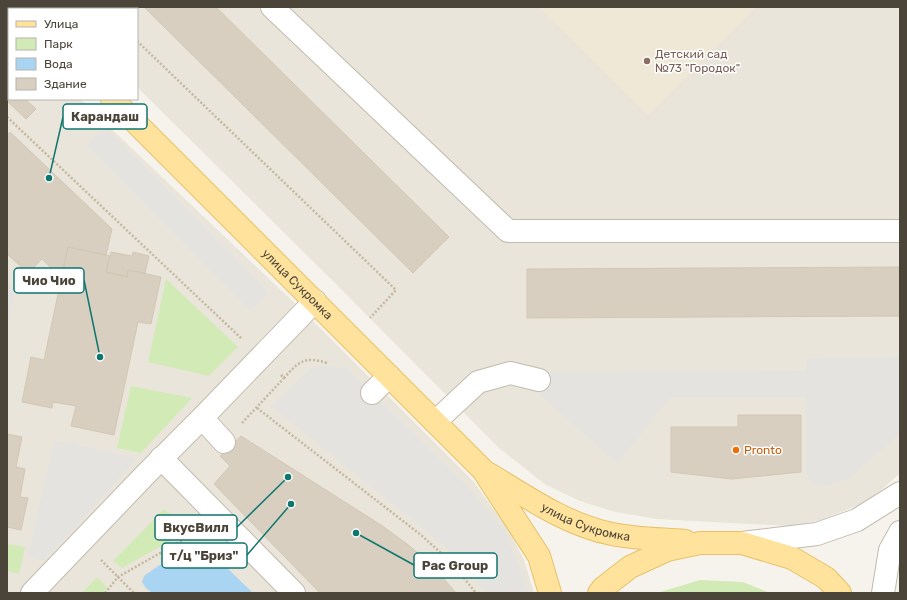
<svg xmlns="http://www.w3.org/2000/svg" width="907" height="600" font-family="Rubik,sans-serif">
<rect width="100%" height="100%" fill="#f6f3ec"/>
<!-- residential -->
<path fill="#eae5da" d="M 56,7 L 900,7 L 900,473 L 880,491 L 861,504 L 821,520 L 789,526 L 657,519 L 615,512 L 580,501 L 546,485 L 500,449 L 336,284 L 137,87 L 137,9 L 58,9 Z
M 7,30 L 9,32 L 9,99 L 80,99 L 306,314 L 473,481 L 508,529 L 524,560 L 534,593 L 7,593 Z"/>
<!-- education -->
<path fill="#efe8d6" d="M 539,7 L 756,7 L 648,115 Z"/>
<!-- green -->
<path fill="#d2eab5" d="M 166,279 L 238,347 L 209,376 L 148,362 Z
M 131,386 L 192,398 L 141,453 L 117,448 Z
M 164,509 L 188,531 L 122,568 L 113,561 Z
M 7,544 L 25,547 L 19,574 L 7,571 Z
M 97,577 L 107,587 L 103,593 L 82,593 Z
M 700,580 L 743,582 L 770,593 L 657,593 Z"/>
<!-- parking -->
<path fill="#e5e3e0" d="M 105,127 L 269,293 L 251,311 L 87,145 Z
M 7,285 L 17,288 L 7,324 Z
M 900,357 L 900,434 L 849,478 L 831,485 L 813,484 L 806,474 L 806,397 L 671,397 L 617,463 L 532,388 L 547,372 L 806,371 L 807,358 Z
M 313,366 L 345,368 L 467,486 L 505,531 L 529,593 L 486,593 L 456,557 L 425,530 L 271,406 Z
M 54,440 L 137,458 L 45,561 L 28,556 Z"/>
<!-- water -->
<path fill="#a9d4f2" d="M 199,553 L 222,563 L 253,593 L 152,593 L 146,588 L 142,582 L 144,576 L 158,566 L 175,558 L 186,554 Z"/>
<!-- building -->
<path fill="#d8cfc1" stroke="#d3c7b4" d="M 144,7 L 216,7 L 449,237 L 413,273 Z
M 7,81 L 9,83 L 9,99 L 25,99 L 36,109 L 26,119 L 7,101 Z
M 10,132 L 112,229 L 106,255 L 68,247 L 61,278 L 42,259 L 28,273 L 7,254 L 7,135 Z
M 68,247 L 110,256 L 106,272 L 127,277 L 128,270 L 161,277 L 151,324 L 138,322 L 114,435 L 71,426 L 76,406 L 53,402 L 52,408 L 22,402 L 31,357 L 44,360 Z
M 111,252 L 132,256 L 133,252 L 149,256 L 145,273 L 128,270 L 127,277 L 106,272 Z
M 900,267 L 900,316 L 527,318 L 527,269 Z
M 738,415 L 801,415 L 801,472 L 732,479 L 671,472 L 671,427 L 738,427 Z
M 7,434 L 22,437 L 16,467 L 25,469 L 20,497 L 28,498 L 21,530 L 7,527 Z
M 241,436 L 381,525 L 411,547 L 439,573 L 456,593 L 320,593 L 214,484 L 230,466 L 220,456 Z"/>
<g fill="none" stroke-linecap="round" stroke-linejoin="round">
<defs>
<path id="minor" d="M 272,7 L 508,231 L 900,231
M 372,393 L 389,376
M 202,418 L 224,442
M 435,422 L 478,382 L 510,373 L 539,380
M 161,458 L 294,593
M 742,543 L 817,534 L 857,520 L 900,493
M 32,593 L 145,475 L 202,418 L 315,301
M 883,593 L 890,550 L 900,532"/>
<g id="major">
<path d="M 20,7 L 22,9"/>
<path id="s1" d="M 112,99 L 483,470 L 539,556 L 550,593"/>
<path id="s2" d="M 489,474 C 527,497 567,525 612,534 C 636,539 661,539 685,541"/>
<path d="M 599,593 L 603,588 L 630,567 L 667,550 L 700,543 L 742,543 L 792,558 L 826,578 L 840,593"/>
</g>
</defs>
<!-- minor casing -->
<use href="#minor" stroke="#c2bbae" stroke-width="24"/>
<!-- major casing -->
<use href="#major" stroke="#e6c16a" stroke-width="24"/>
<!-- path -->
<path stroke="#c4b79f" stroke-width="2.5" stroke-dasharray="2 2" stroke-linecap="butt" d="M 102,7 L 104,9
M 137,41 L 396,290 L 370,318
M 7,54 L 9,52
M 7,117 L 242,339
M 281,375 L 284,378 C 299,361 305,356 327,363
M 257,408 L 421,535 L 451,562 L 476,593
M 242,423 L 284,378
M 101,560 L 134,593
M 105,593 L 118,577 L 197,532"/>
<!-- minor -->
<use href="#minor" stroke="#fff" stroke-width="22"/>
<!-- major -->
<use href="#major" stroke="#ffe39c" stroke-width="22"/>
</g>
<!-- markers -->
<circle fill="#8d6e63" stroke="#fff" stroke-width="1.5" cx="647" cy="61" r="4"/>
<circle fill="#e8710a" stroke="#fff" stroke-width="1.5" cx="736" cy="450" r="4"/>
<g text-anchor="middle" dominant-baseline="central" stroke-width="3" stroke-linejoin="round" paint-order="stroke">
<!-- education labels -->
<g font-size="12" fill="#785e54" stroke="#fff" text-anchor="start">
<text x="655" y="54">Детский сад<tspan x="655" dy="14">№73 "Городок"</tspan></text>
</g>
<!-- street labels -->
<g font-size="12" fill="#4b4439" stroke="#fff">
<text stroke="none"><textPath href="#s1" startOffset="262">улица Сукромка</textPath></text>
<text stroke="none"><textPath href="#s2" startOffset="109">улица Сукромка</textPath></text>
</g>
<!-- food labels -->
<g font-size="12" fill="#c56008" stroke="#fff" text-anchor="start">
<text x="744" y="450">Pronto</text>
</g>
</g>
<!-- callouts -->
<path fill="none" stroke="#0f766e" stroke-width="1.5" d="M49 178L63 117M100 357L84 280M288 477L237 527M291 504L247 555M356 533L414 565"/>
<g fill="#0f766e" stroke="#fff" stroke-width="1.5">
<circle cx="49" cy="178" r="4"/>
<circle cx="100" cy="357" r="4"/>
<circle cx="288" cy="477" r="4"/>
<circle cx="291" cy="504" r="4"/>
<circle cx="356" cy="533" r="4"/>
</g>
<g fill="#fff" stroke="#0f766e" stroke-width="1.5">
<rect x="63" y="104" width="84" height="25" rx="4"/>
<rect x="14" y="268" width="70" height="25" rx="4"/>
<rect x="155" y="515" width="82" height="25" rx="4"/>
<rect x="162" y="543" width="85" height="25" rx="4"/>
<rect x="414" y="553" width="83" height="25" rx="4"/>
</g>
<g font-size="13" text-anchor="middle" font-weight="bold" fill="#4b4439">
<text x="105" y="121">Карандаш</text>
<text x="49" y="285">Чио Чио</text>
<text x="196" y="532">ВкусВилл</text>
<text x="204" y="560">т/ц "Бриз"</text>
<text x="455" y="570">Pac Group</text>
</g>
<!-- border -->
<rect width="907" height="600" fill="none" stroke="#4b4439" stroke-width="16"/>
<!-- legend -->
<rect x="8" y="8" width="130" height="92" fill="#ffffff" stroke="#b7b4b0"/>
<rect x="16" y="21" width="20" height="6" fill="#ffe39c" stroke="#b7b4b0"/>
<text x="44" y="28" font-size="12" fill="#4b4439">Улица</text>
<rect x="16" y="38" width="20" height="12" fill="#d2eab5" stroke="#b7b4b0"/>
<text x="44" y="48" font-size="12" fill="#4b4439">Парк</text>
<rect x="16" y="58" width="20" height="12" fill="#a9d4f2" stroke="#b7b4b0"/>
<text x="44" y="68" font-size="12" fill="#4b4439">Вода</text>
<rect x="16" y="78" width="20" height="12" fill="#d8cfc1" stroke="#b7b4b0"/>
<text x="44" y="88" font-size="12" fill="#4b4439">Здание</text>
</svg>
